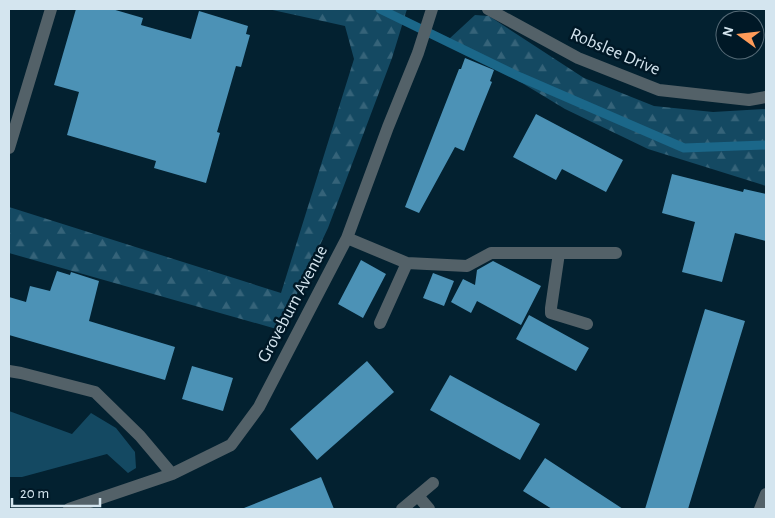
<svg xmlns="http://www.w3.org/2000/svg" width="775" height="518" font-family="'Alegreya Sans',sans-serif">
<defs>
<pattern id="forest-firs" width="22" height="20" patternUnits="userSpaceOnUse" patternTransform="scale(1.25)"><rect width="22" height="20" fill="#144962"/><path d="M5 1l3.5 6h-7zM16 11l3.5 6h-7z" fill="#356379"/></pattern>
</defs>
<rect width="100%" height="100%" fill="#032130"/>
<!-- grass -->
<path fill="#144962" d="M 9,411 L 72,434 L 91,413 L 116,428 L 135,452 L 136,468 L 128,473 L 107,454 L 22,477 L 9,477 Z"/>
<!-- forest -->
<path fill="url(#forest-firs)" d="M 268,9 L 407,9 L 392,58 L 328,228 L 280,330 L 9,253 L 9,207 L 281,293 L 354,59 L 345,26 Z
M 475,15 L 489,16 L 584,78 L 654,106 L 713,112 L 766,109 L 766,186 L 648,149 L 565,109 L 449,39 Z"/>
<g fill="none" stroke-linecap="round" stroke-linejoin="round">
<!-- stream -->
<path stroke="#1b6789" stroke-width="9" d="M 380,9 L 520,77 L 684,148 L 766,145"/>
</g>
<!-- building -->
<path fill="#4c92b6" d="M 76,9 L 112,9 L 143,18 L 141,25 L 191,39 L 199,11 L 248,26 L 246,34 L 250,35 L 241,67 L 236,66 L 217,132 L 220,133 L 206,183 L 154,168 L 156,161 L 67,135 L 79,92 L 54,85 Z
M 465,58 L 494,70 L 490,81 L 492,82 L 464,151 L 455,147 L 419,213 L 405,207 L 459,69 L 461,69 Z
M 536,114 L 623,160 L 606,192 L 562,169 L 556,180 L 513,157 Z
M 672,174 L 743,192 L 744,189 L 766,194 L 766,241 L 735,233 L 722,282 L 682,272 L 695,222 L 662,213 Z
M 361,260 L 386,274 L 363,318 L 338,304 Z
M 493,261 L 541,286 L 521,325 L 477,301 L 471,313 L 451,302 L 463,279 L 475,285 L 477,270 Z
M 57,271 L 70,275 L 71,272 L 99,281 L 89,321 L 175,347 L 165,380 L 9,335 L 9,297 L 26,302 L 30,286 L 50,291 Z
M 433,273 L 454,281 L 444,306 L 423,298 Z
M 705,309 L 745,321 L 688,509 L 645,509 Z
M 529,315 L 589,348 L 576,371 L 516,339 Z
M 367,361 L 394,392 L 317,460 L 290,429 Z
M 192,366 L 233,378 L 223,411 L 182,399 Z
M 450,375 L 540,424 L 520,460 L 430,410 Z
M 545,458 L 623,509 L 552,509 L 523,491 Z
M 321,477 L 334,509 L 244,509 L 244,508 Z"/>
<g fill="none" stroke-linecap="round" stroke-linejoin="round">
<!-- minor -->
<path stroke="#536168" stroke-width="12" d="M 488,9 L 578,58 L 659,90 L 749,100 L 766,97
M 9,148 L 51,9
M 347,238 L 407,263 L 467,266 L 491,253 L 616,253
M 559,253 L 551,308 L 551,313 L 587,324
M 380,323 L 407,263
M 9,371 L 21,373 L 95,392 L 140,436 L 172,474
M 418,496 L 429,509
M 69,509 L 172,474 L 231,445 L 259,407 L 347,238 L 388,127 L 418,53 L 432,9
M 402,509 L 433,483"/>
<!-- tertiary -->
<path stroke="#536168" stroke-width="12" d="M 760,509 L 766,494"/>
</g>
<g text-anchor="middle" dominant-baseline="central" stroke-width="5" stroke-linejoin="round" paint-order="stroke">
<!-- street labels -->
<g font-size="18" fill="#d4e5ef" stroke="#001826">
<text transform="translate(615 52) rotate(23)">Robslee Drive</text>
<text transform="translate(293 304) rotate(-62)">Groveburn Avenue</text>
</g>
</g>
<!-- border -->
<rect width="775" height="518" fill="none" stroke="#d4e5ef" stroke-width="20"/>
<!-- north arrow -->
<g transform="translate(740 35) rotate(285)"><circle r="24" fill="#001826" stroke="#556a76"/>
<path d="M0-4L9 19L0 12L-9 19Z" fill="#fe9b59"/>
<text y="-8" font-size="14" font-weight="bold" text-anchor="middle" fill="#d4e5ef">N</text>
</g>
<!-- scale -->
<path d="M12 498v8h88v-8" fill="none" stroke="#d4e5ef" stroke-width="2.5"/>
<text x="20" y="498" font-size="15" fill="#d4e5ef" stroke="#001826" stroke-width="4" paint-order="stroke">20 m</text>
</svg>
